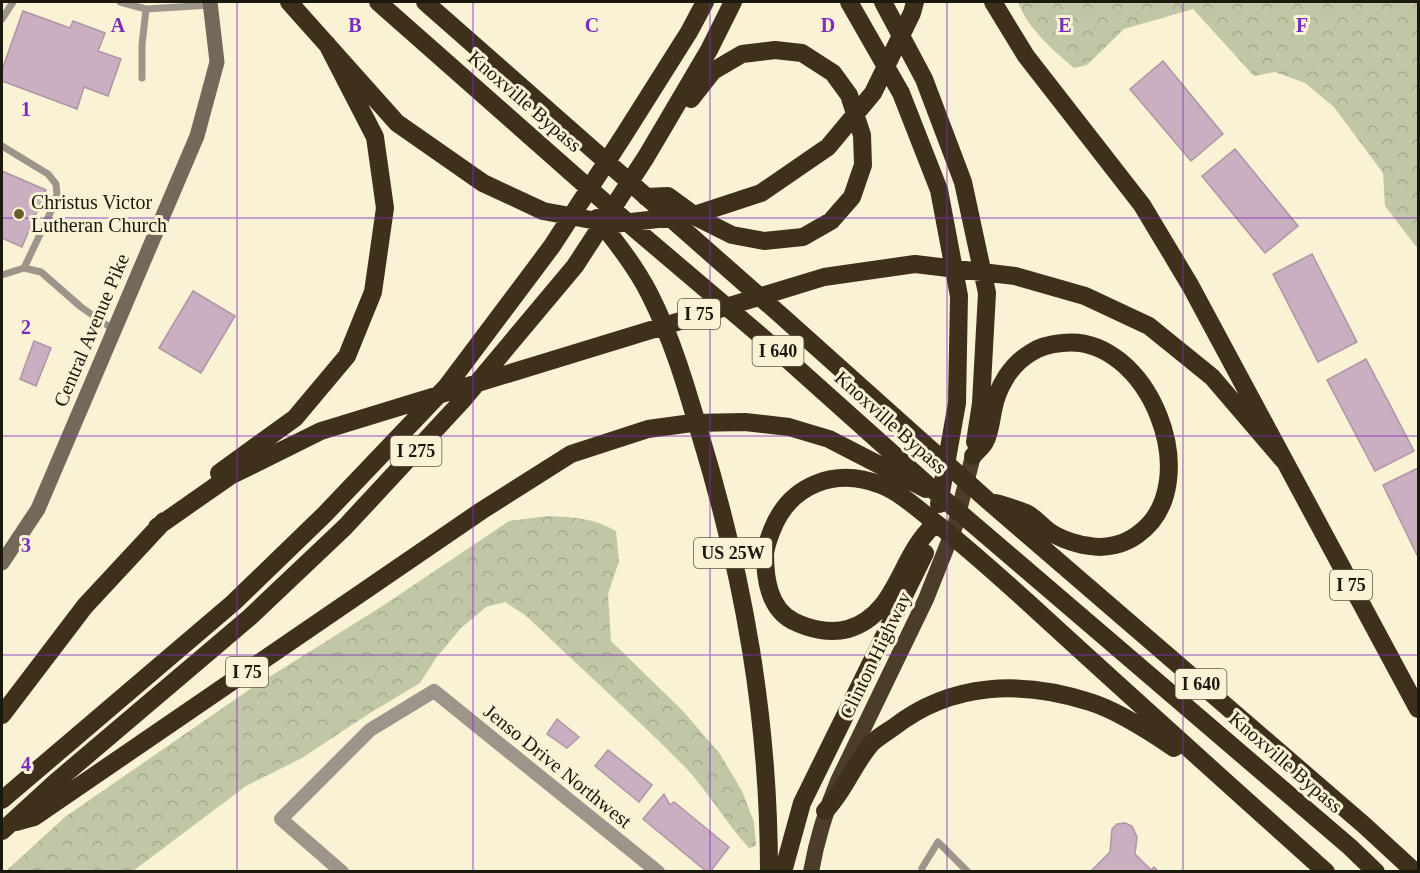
<svg xmlns="http://www.w3.org/2000/svg" width="1420" height="873" font-family="Georgia,serif">
<defs>
<pattern id="forest-crowns" width="20" height="18" patternUnits="userSpaceOnUse" patternTransform="scale(1.5)"><rect width="20" height="18" fill="#c1c6a7"/><path d="M2 6a3 3 0 1 1 6 0M12 15a3 3 0 1 1 6 0" fill="none" stroke="#a5a98f"/></pattern>
</defs>
<rect width="100%" height="100%" fill="#f9f2d5"/>
<!-- forest -->
<path fill="url(#forest-crowns)" d="M 1018,2 L 1418,2 L 1418,249 L 1385,206 L 1383,173 L 1334,107 L 1305,83 L 1275,72 L 1254,76 L 1193,9 L 1124,29 L 1087,65 L 1074,68 C 1053,50 1027,28 1018,2 Z
M 548,516 C 572,517 594,518 616,531 L 619,561 L 608,594 L 611,641 L 682,710 L 720,754 L 742,791 L 754,822 L 756,846 L 749,848 C 726,823 709,793 686,768 C 634,716 579,666 525,615 L 505,602 L 486,607 L 461,628 L 436,658 L 420,683 L 370,713 L 302,758 L 246,786 L 133,871 L 6,871 L 65,817 L 253,687 L 381,607 L 509,521 Z"/>
<!-- building -->
<path fill="#caafc1" stroke="#ae94a5" stroke-width="1.5" d="M 23,11 L 70,28 L 73,21 L 105,33 L 98,51 L 121,59 L 108,96 L 84,87 L 77,109 L 2,81 L 2,70 Z
M 1163,61 L 1223,134 L 1191,161 L 1130,89 Z
M 1235,149 L 1298,226 L 1265,253 L 1202,176 Z
M 2,171 L 46,190 L 22,247 L 2,238 Z
M 1312,254 L 1357,342 L 1318,362 L 1273,274 Z
M 193,291 L 235,316 L 201,373 L 159,348 Z
M 34,341 L 51,348 L 36,386 L 20,379 Z
M 1366,359 L 1414,451 L 1375,471 L 1327,380 Z
M 1418,468 L 1418,557 L 1383,485 Z
M 557,719 L 579,737 L 567,748 L 547,734 Z
M 608,750 L 652,785 L 639,802 L 595,766 Z
M 664,794 L 670,805 L 674,802 L 729,847 L 710,872 L 707,872 L 643,819 Z
M 1125,823 L 1132,826 L 1137,837 L 1135,854 L 1151,870 L 1154,867 L 1159,872 L 1090,872 L 1110,852 L 1112,829 L 1117,824 Z"/>
<g fill="none" stroke-linecap="round" stroke-linejoin="round">
<!-- service -->
<path stroke="#9d948a" stroke-width="7" d="M 120,2 L 146,9 L 210,5
M 2,19 L 13,2
M 142,78 L 142,45 L 146,9
M 2,146 L 48,174 L 56,184 L 57,194 L 53,207 L 24,268
M 2,275 L 24,268 L 41,272 L 81,307 L 114,330
M 922,872 L 922,868 L 938,842 L 968,872"/>
<!-- minor -->
<path stroke="#9d948a" stroke-width="14" d="M 342,872 L 281,819 L 370,730 L 434,691 L 658,872"/>
<!-- secondary -->
<path stroke="#74685a" stroke-width="15" d="M 2,563 L 38,509 L 197,136 L 217,62 L 210,2"/>
<!-- trunk -->
<path stroke="#4b3d2a" stroke-width="16" d="M 811,872 C 817,838 825,812 838,781 L 926,599 L 955,526 L 973,456"/>
<!-- motorway -->
<path stroke="#3f301c" stroke-width="18" d="M 289,2 L 397,123 L 483,183 L 543,211 L 613,224 L 694,215 L 761,193 L 828,147 L 873,93 L 912,13 L 915,2
M 378,2 L 635,229 L 768,342 L 939,495 L 1350,847 L 1376,872
M 425,2 L 784,318 L 986,499 L 1364,825 L 1415,872
M 849,2 L 901,93 L 939,190 L 959,296 L 957,403 L 939,504
M 883,2 L 924,79 L 963,182 L 987,293 L 981,403 L 975,442
M 993,2 L 1026,56 L 1142,205 L 1190,285 L 1418,709
M 646,197 L 668,196 L 698,218 L 732,235 L 764,241 L 803,237 L 831,221 L 852,197 L 863,165 L 862,135 L 849,95 L 833,73 L 802,53 L 775,50 L 742,54 L 713,71 L 691,99
M 597,218 C 616,242 635,266 649,293 C 672,338 686,386 700,434 C 744,578 769,720 769,872
M 973,456 C 977,451 982,447 985,442 C 990,433 991,420 993,411 C 997,387 1011,364 1032,352 C 1041,346 1052,344 1062,343 C 1148,332 1209,485 1137,535 C 1125,544 1106,549 1090,546 C 1079,545 1064,540 1055,535 C 1044,530 1037,518 1026,513 C 1017,509 1006,506 996,503
M 219,473 L 295,418 L 347,356 L 373,292 L 385,208 L 375,137 L 327,44
M 933,526 C 899,557 897,615 848,629 C 830,634 809,629 793,621 C 769,608 765,579 765,554 C 766,545 769,538 772,530 C 790,484 836,467 881,485 C 899,492 917,508 932,520 C 967,547 1000,577 1033,607 C 1130,696 1228,784 1326,872
M 157,527 L 230,476 L 321,431 L 824,277 L 915,264 L 1015,276 L 1085,296 L 1149,326 L 1212,377 L 1284,461
M 2,715 L 85,606 L 164,521
M 2,800 L 233,603 L 325,514 L 447,386 L 552,246 L 624,135 L 689,32 L 705,2
M 825,811 C 845,791 853,764 872,743 C 878,737 887,732 894,727 C 952,682 1022,680 1090,702 C 1116,710 1152,733 1174,748
M 16,822 L 34,817 L 481,511 L 571,454 L 648,429 L 692,423 L 745,422 L 789,427 L 829,439 L 926,489
M 2,831 L 58,780 L 250,617 L 345,527 L 462,401 L 575,266 L 646,157 L 709,50 L 733,2
M 783,872 L 802,803 L 925,553"/>
</g>
<!-- grid -->
<path fill="none" stroke="#7b2cbf" stroke-width="1.5" stroke-opacity="0.55" d="M 237,2 L 237,872M 473,2 L 473,872M 710,2 L 710,872M 947,2 L 947,872M 1183,2 L 1183,872M 2,218 L 1418,218M 2,436 L 1418,436M 2,655 L 1418,655"/>
<!-- markers -->
<circle fill="#655f2b" stroke="#f9f2d5" stroke-width="2" cx="19" cy="214" r="6"/>
<g text-anchor="middle" dominant-baseline="central" stroke-width="6" stroke-linejoin="round" paint-order="stroke">
<!-- shield labels -->
<g fill="#f9f2d5" stroke="#5e594a" stroke-width="1.5">
<rect x="678" y="299" width="42" height="30" rx="4.5"/>
<rect x="752.5" y="336" width="51" height="30" rx="4.5"/>
<rect x="390.5" y="436" width="51" height="30" rx="4.5"/>
<rect x="694" y="538" width="78" height="30" rx="4.5"/>
<rect x="1330" y="570" width="42" height="30" rx="4.5"/>
<rect x="226" y="657" width="42" height="30" rx="4.5"/>
<rect x="1175.5" y="669" width="51" height="30" rx="4.5"/>
</g>
<g font-size="18" font-weight="bold" fill="#1b180e">
<text x="699" y="314">I 75</text>
<text x="778" y="351">I 640</text>
<text x="416" y="451">I 275</text>
<text x="733" y="553">US 25W</text>
<text x="1351" y="585">I 75</text>
<text x="247" y="672">I 75</text>
<text x="1201" y="684">I 640</text>
</g>
<!-- street labels -->
<g font-size="20" fill="#1b180e" stroke="#f9f2d5">
<text transform="translate(525 101) rotate(41)">Knoxville Bypass</text>
<text transform="translate(91 330) rotate(-67)">Central Avenue Pike</text>
<text transform="translate(891 422) rotate(42)">Knoxville Bypass</text>
<text transform="translate(875 655) rotate(-64)">Clinton Highway</text>
<text transform="translate(1286 762) rotate(41)">Knoxville Bypass</text>
<text transform="translate(558 766) rotate(39)">Jenso Drive Northwest</text>
</g>
<!-- poi labels -->
<g font-size="20" fill="#1b180e" stroke="#f9f2d5" text-anchor="start">
<text x="31" y="202">Christus Victor<tspan x="31" dy="23">Lutheran Church</tspan></text>
</g>
</g>
<g font-size="20" text-anchor="middle" font-weight="bold" fill="#7b2cbf" stroke="#f9f2d5" stroke-width="6" stroke-linejoin="round" paint-order="stroke">
<text x="118" y="32">A</text>
<text x="355" y="32">B</text>
<text x="592" y="32">C</text>
<text x="828" y="32">D</text>
<text x="1065" y="32">E</text>
<text x="1302" y="32">F</text>
<text x="26" y="116">1</text>
<text x="26" y="334">2</text>
<text x="26" y="552">3</text>
<text x="26" y="771">4</text>
</g>
<!-- border -->
<rect width="1420" height="873" fill="none" stroke="#1b180e" stroke-width="6"/>
</svg>
